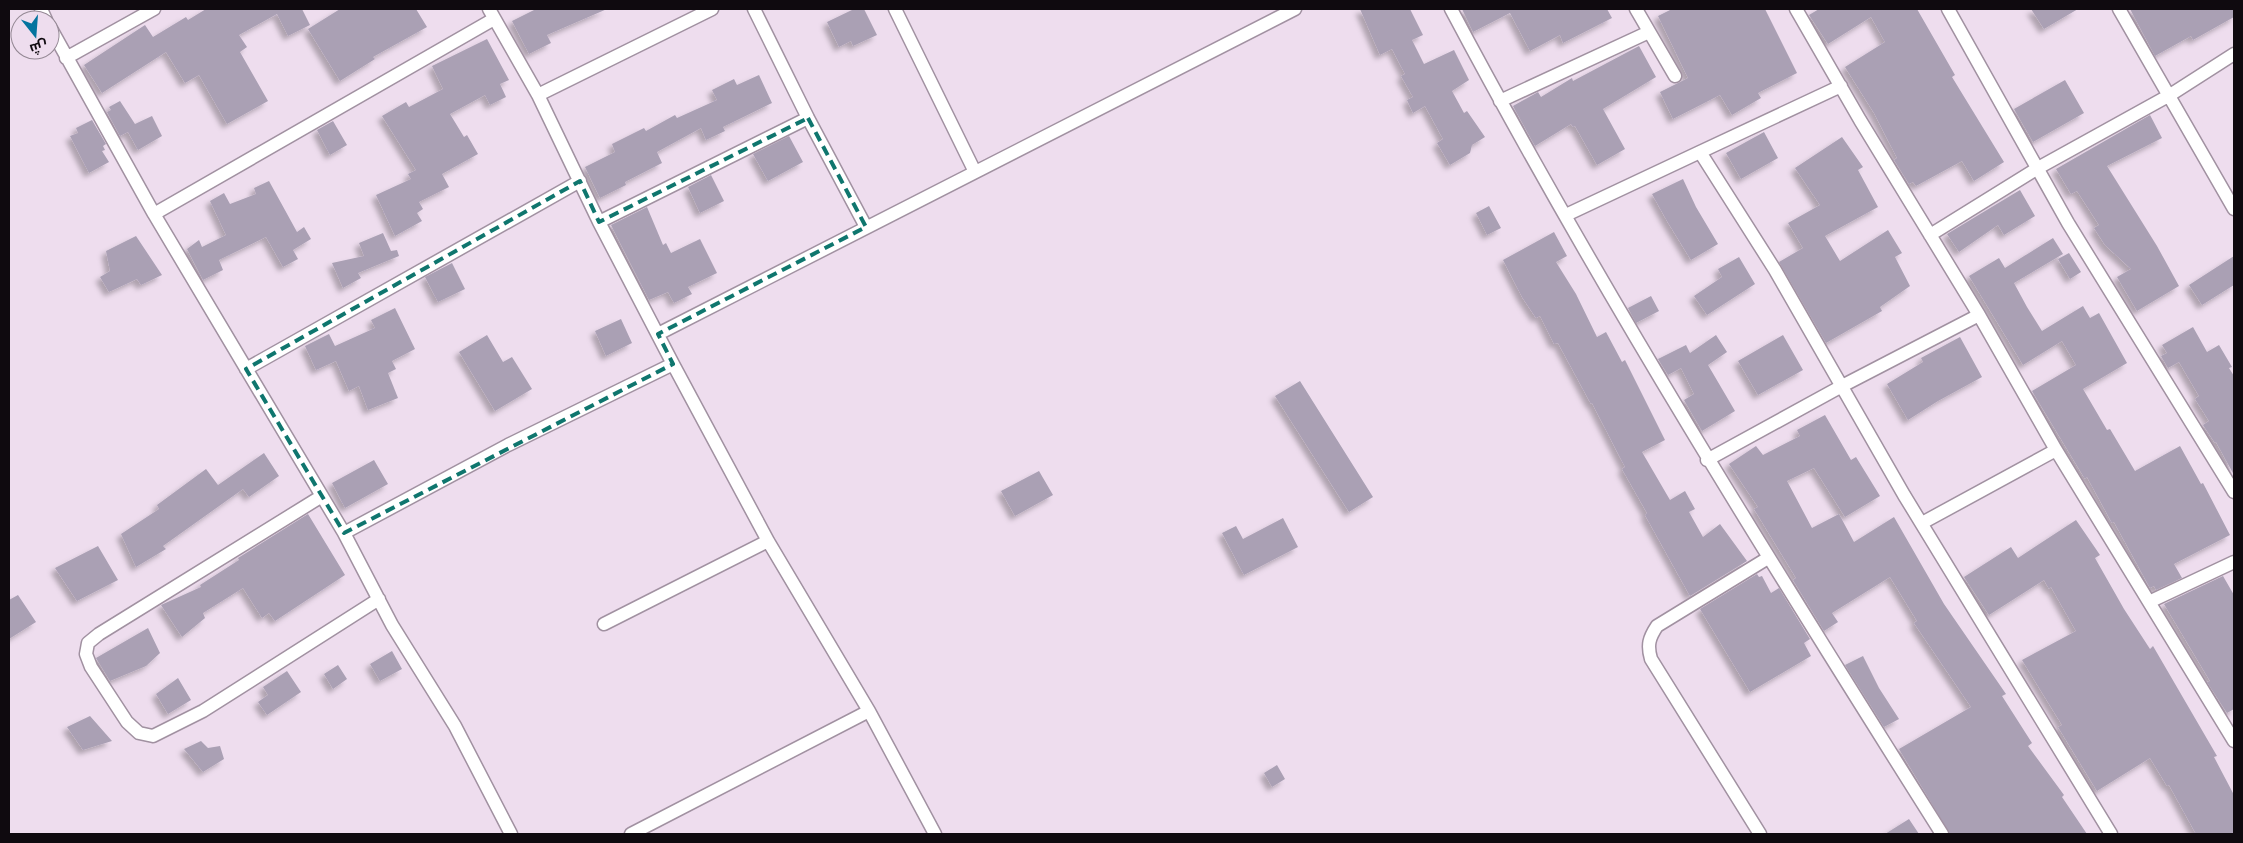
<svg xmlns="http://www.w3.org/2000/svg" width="2243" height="843" font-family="'Archivo Narrow',Cairo,sans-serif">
<defs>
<filter id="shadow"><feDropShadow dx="-4.5" dy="4.5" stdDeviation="2.5" flood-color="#0004"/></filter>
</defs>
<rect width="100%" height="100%" fill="#ede"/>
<!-- building -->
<path fill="#aaa0b4" filter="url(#shadow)" d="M 206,9 L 302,9 L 310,25 L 288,36 L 277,14 L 239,35 L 247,47 L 240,52 L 268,101 L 227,124 L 199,75 L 185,83 L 166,52 L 102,93 L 84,65 L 145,25 L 153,37 L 186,17 L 188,20 Z
M 340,9 L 416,9 L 427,27 L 373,57 L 375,59 L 340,81 L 308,29 Z
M 536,9 L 607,9 L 547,35 L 551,43 L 529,54 L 512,21 Z
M 854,9 L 864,9 L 877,35 L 853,46 L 851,41 L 839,47 L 827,22 Z
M 1360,9 L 1410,9 L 1423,35 L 1412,40 L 1424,64 L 1454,50 L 1469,80 L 1452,91 L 1464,113 L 1467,111 L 1485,137 L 1472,145 L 1470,153 L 1450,165 L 1437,143 L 1443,139 L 1425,106 L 1413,113 L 1407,100 L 1413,97 L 1401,76 L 1405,74 L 1392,49 L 1380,55 Z
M 1462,9 L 1607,9 L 1612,18 L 1563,43 L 1560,35 L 1530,51 L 1510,13 L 1473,32 Z
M 1672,9 L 1765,9 L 1797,73 L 1758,93 L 1761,98 L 1732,115 L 1720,95 L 1673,119 L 1660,92 L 1688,78 L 1658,16 Z
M 1819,9 L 1917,9 L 1955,75 L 1952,77 L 2004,162 L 1974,181 L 1962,161 L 1916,186 L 1913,182 L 1909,184 L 1894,160 L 1897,158 L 1874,113 L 1845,67 L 1885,42 L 1871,17 L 1828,44 L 1809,15 Z
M 2031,9 L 2078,9 L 2044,29 Z
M 2130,9 L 2234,9 L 2234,17 L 2193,40 L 2191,36 L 2155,56 Z
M 487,39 L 509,80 L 500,84 L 506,97 L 490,105 L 485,95 L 450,114 L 464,137 L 467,135 L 478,154 L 442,174 L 449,187 L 419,202 L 423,209 L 417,213 L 422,221 L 395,236 L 376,195 L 411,179 L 408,174 L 416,170 L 382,116 L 406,102 L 409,107 L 443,89 L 432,66 Z
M 1639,46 L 1656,77 L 1603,109 L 1625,149 L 1597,165 L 1575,126 L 1573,127 L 1571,124 L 1535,146 L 1513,106 L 1538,92 L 1541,97 L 1572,78 L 1573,81 Z
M 759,75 L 772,103 L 723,127 L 725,131 L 706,140 L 701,128 L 657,152 L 662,163 L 625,182 L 626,185 L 600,198 L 585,167 L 615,152 L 612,144 L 644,128 L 646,131 L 675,115 L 677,118 L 717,100 L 712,90 L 734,79 L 737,85 Z
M 2065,80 L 2084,113 L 2033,142 L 2014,109 Z
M 120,101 L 135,124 L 152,116 L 162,136 L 138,150 L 128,132 L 120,136 L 107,112 L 111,110 L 109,107 Z
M 2150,115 L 2162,138 L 2107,166 L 2157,246 L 2179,286 L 2137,311 L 2117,277 L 2131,269 L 2105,245 L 2094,228 L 2099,225 L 2077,191 L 2071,194 L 2056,169 Z
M 92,120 L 106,144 L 103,146 L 105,150 L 102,151 L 109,162 L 89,173 L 70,136 L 78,133 L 76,128 Z
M 333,121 L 347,145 L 330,155 L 317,130 Z
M 1764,132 L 1778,158 L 1741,179 L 1726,153 Z
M 789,136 L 803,162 L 768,181 L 753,154 Z
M 1842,137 L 1863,167 L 1858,170 L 1878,207 L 1825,236 L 1840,261 L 1888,230 L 1902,253 L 1895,257 L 1910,286 L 1880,307 L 1882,311 L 1826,343 L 1779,262 L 1803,248 L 1788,223 L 1820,205 L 1795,168 Z
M 711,175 L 724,201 L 700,213 L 688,187 Z
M 1683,179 L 1696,207 L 1718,244 L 1691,260 L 1667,221 L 1652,194 Z
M 269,181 L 297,232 L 304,227 L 311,239 L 293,250 L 298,259 L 283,267 L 266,237 L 219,260 L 223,270 L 203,280 L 187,249 L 199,240 L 202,247 L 226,235 L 210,201 L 224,193 L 230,204 L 256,194 L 254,188 Z
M 2020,190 L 2035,216 L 2004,235 L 1998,225 L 1959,252 L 1947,234 Z
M 1489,206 L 1501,228 L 1487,235 L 1476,213 Z
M 647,207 L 663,245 L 666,243 L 671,253 L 700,239 L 717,273 L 688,287 L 692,294 L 674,303 L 668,292 L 649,300 L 611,225 Z
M 1554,232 L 1567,256 L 1556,262 L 1576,294 L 1597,337 L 1606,332 L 1622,362 L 1625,360 L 1665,440 L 1642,452 L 1670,500 L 1685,491 L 1695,509 L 1689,512 L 1703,537 L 1720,524 L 1747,561 L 1690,596 L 1645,515 L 1647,513 L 1622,469 L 1625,467 L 1592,403 L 1591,404 L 1558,343 L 1554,344 L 1540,316 L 1536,318 L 1522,297 L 1503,260 Z
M 383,233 L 391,251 L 397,250 L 399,256 L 358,273 L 361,278 L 343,288 L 332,263 L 364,256 L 359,243 Z
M 136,236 L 162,275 L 141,285 L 137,279 L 109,292 L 100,277 L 110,271 L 106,251 Z
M 2053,238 L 2063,254 L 2014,283 L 2027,307 L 2042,331 L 2083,306 L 2090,318 L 2099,313 L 2127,363 L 2083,389 L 2107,430 L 2110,429 L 2135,471 L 2180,446 L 2201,484 L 2203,483 L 2230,535 L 2174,564 L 2182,578 L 2156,590 L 2154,586 L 2150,588 L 2114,522 L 2112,523 L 2087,477 L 2085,479 L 2032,391 L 2076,365 L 2062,341 L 2023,365 L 1969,276 L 1999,258 L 2005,268 Z
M 2069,253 L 2081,272 L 2070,279 L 2058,259 Z
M 2234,256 L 2234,285 L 2202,305 L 2189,285 Z
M 1739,257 L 1755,284 L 1707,315 L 1694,296 L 1722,277 L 1718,269 Z
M 452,263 L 465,289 L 438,302 L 425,277 Z
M 1651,296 L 1659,311 L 1636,323 L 1628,308 Z
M 395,308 L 415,349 L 392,361 L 396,369 L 388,373 L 398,398 L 368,410 L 359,386 L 349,391 L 336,361 L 316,370 L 305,346 L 329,334 L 335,346 L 375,328 L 371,320 Z
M 621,319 L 632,343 L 606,356 L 595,331 Z
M 2193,327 L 2207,352 L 2219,345 L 2232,367 L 2229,368 L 2234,376 L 2234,475 L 2216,442 L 2215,443 L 2203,425 L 2209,421 L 2195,399 L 2199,396 L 2179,362 L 2168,368 L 2161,356 L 2167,353 L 2162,345 Z
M 487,335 L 503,362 L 512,357 L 532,389 L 495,411 L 459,352 Z
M 1716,335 L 1727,352 L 1708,365 L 1735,411 L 1702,431 L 1684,400 L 1694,394 L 1681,368 L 1668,375 L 1658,359 L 1686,345 L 1690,353 Z
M 1783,335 L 1803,370 L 1758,395 L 1738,361 Z
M 1960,337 L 1982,377 L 1938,401 L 1908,420 L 1887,384 L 1923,362 L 1921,358 Z
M 1300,381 L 1373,497 L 1349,512 L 1275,396 Z
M 1825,415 L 1851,460 L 1856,457 L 1880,496 L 1845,517 L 1814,468 L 1787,481 L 1812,528 L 1839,514 L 1854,542 L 1894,517 L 1944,604 L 2006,694 L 2002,696 L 2032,743 L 2028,746 L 2064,795 L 2062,797 L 2087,834 L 1950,834 L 1899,749 L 1971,707 L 1914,623 L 1917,621 L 1890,577 L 1832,613 L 1838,622 L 1824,631 L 1793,580 L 1796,578 L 1754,509 L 1758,507 L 1729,464 L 1756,446 L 1763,455 L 1800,436 L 1797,430 Z
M 264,453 L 279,476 L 249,497 L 243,489 L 163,546 L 166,549 L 136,567 L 121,534 L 159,509 L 157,505 L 206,469 L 218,485 Z
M 374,460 L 388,484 L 345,508 L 332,483 Z
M 1039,471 L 1053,495 L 1015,516 L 1001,491 Z
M 308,514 L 345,575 L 275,621 L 269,613 L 262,618 L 243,588 L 203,613 L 205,618 L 182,637 L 161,605 L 201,587 L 200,585 L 239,560 L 238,558 Z
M 1283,518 L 1298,547 L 1244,575 L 1222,533 L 1236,526 L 1243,539 Z
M 2076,520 L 2100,555 L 2095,558 L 2124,609 L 2150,649 L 2153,646 L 2217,756 L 2214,757 L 2234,795 L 2234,834 L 2196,834 L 2169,785 L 2167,786 L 2150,758 L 2097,791 L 2058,727 L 2062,725 L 2022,660 L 2076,631 L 2051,587 L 2049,589 L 2044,580 L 1989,615 L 1964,577 L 2011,547 L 2018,558 Z
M 98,546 L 118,580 L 77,601 L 55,568 Z
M 1757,574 L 1759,577 L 1762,576 L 1771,593 L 1779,588 L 1810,639 L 1804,643 L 1811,656 L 1750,692 L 1700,609 Z
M 2223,576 L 2234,595 L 2234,709 L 2227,713 L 2207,682 L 2210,681 L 2164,604 Z
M 18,595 L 36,622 L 9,639 L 9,600 Z
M 148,628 L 160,653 L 146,666 L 110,681 L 96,658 Z
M 392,651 L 402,669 L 380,681 L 370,664 Z
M 1863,656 L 1879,688 L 1899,719 L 1884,727 L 1845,665 Z
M 338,665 L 347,679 L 333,689 L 324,674 Z
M 287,671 L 301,692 L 267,715 L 258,702 L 268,695 L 263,687 Z
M 178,678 L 191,700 L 168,714 L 156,694 Z
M 90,716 L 112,741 L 83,750 L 67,727 Z
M 201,741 L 208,748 L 220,746 L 224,759 L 203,772 L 184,749 Z
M 1277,765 L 1285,779 L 1272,787 L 1264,773 Z
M 1909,819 L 1919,834 L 1885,834 Z"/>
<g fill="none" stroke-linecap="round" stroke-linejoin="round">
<defs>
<path id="street" d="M 41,9 L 46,20
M 489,9 L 538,95 L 599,222 L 673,364 L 768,541 L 869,711 L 935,834
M 754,9 L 808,118 L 866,227
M 895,9 L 975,172
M 1451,9 C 1601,292 1771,563 1942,834
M 1636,9 L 1675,76
M 1796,9 L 1860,120 L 1979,315 L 2056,450 L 2234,741
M 1948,9 L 2068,223 L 2234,492
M 2119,9 L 2234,209
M 50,27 L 154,214 L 344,533 L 392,625 L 455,726 L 511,834
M 66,58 L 154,9
M 1841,86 L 1700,152 L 1775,270 L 1904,495 L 2111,834
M 538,95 L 712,9
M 1500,101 L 1649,32
M 154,214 L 494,19
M 1566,215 L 1700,152
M 599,222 L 808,118
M 1930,235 L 2038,168 L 2170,95 L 2234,54
M 658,334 L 1295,9
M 246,369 L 580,181
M 1707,460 L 1842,386 L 1979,315
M 322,496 L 99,634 L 88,643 L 86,654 L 91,667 L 127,722 L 139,733 L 153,736 L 203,711 L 379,599
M 1922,523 L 2056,450
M 344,533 L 508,445 L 673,364
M 2149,602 L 2234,562
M 604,624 L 768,541
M 631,834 L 869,711
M 1760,834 L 1651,659 C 1647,645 1649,638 1657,626 L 1768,558"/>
</defs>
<!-- street casing -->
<use href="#street" stroke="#a191a1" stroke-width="15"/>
<!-- street -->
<use href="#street" stroke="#fff" stroke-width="12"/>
</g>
<!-- marked area -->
<path fill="none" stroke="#0f766e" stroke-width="4" stroke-dasharray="10 6" stroke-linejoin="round" d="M 808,118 L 866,227 L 658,334 L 673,364 L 344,533 L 246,369 L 580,181 L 599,222 Z"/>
<!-- border -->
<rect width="2243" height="843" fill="none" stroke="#0f0a0f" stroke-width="20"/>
<!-- north arrow -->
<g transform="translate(35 35) rotate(163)"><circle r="24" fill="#eeddee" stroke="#958995"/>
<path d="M0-4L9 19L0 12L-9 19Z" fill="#04749f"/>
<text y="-8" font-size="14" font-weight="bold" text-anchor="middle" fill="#0f0a0f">ش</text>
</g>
</svg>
